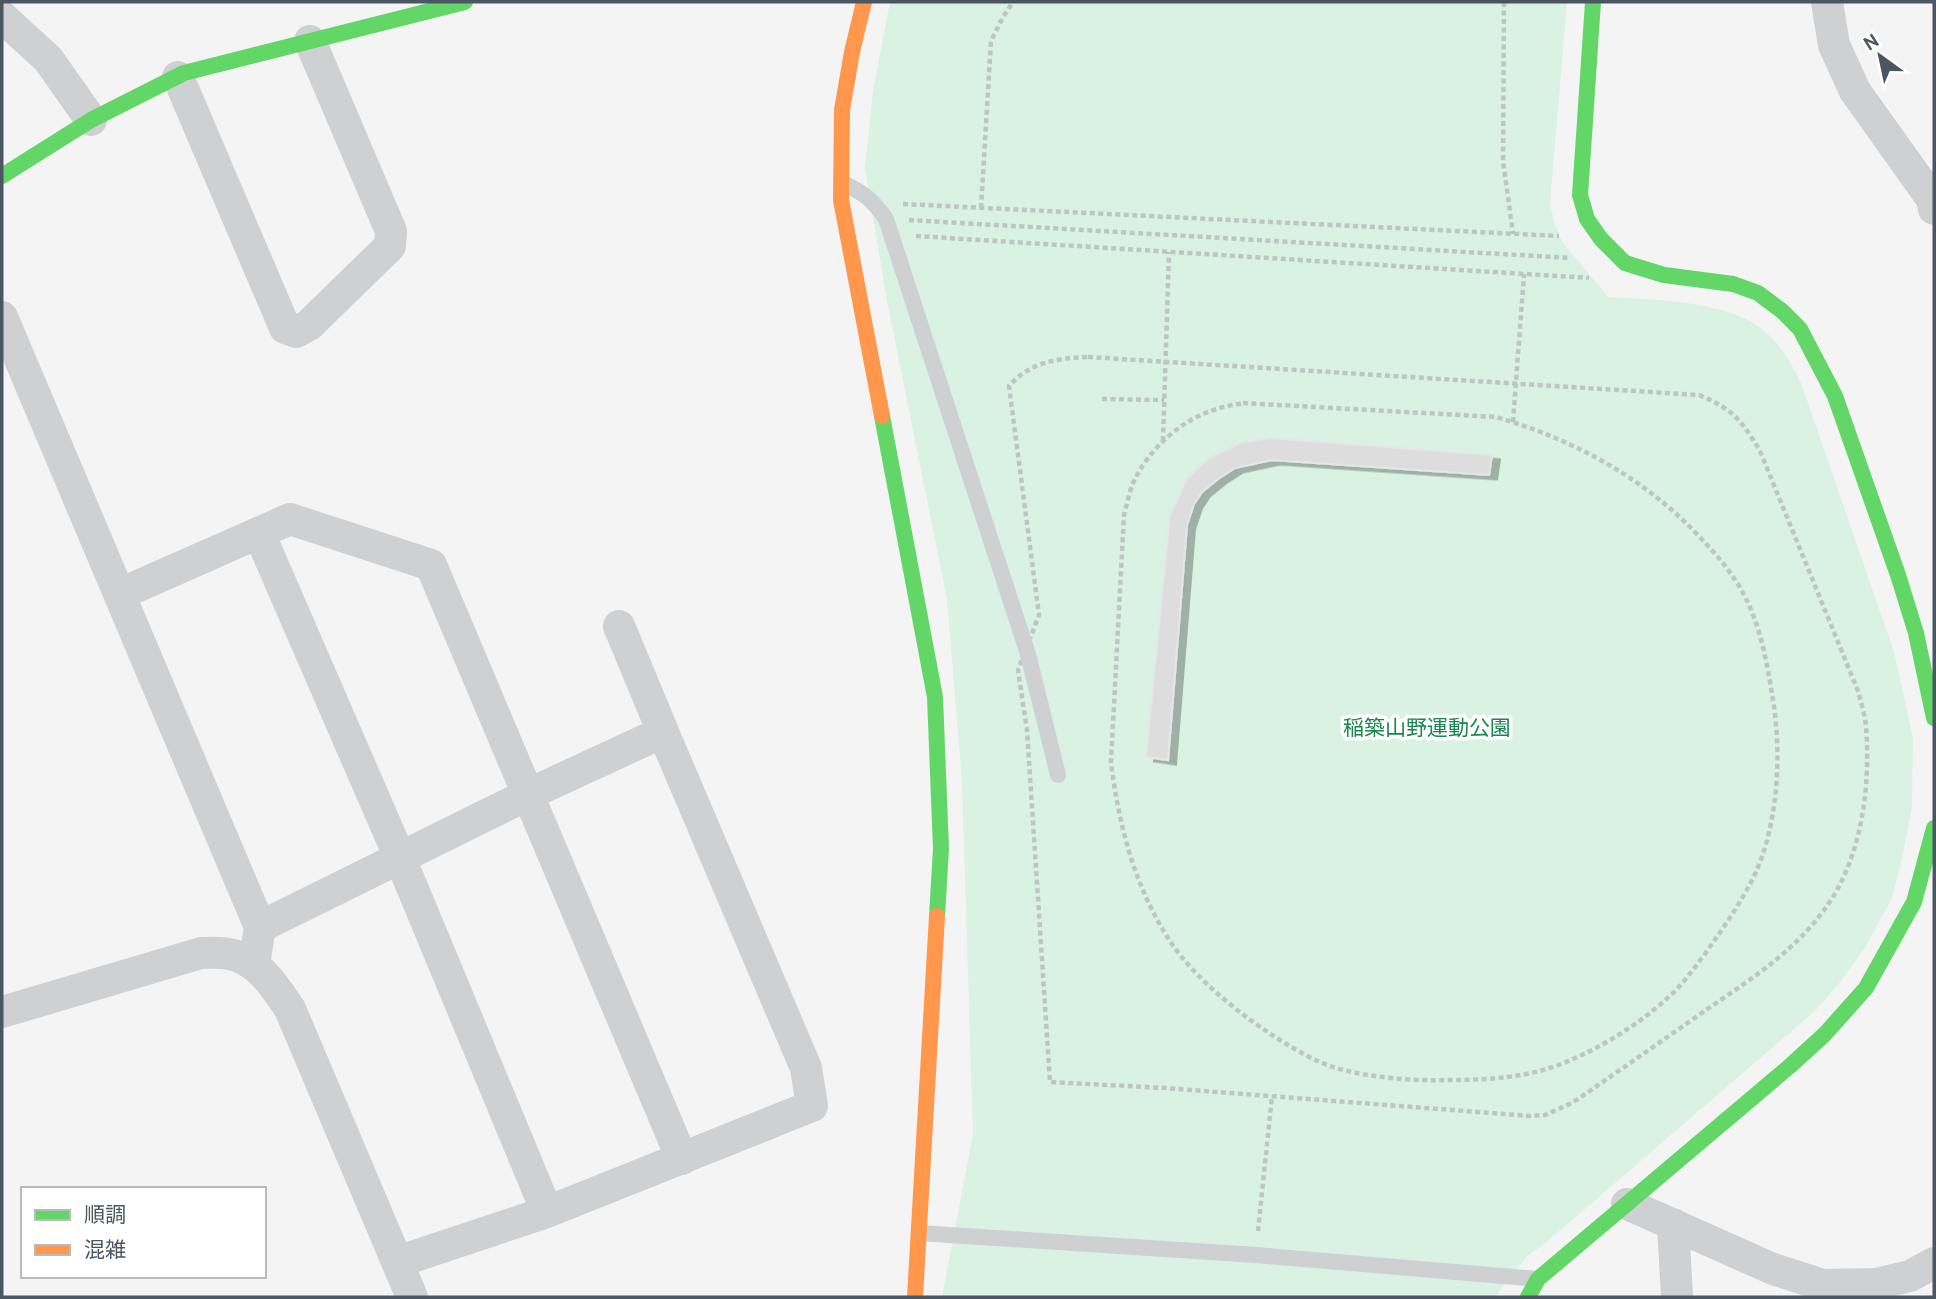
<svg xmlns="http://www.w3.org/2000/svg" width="1936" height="1299" font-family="Cabin,'Noto Sans JP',sans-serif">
<defs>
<filter id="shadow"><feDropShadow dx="8" dy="4.5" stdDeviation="0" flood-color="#0004"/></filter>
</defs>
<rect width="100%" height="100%" fill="#f4f4f4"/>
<!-- green -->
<path fill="#d9f2e3" d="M 890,2 L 1567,2 L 1550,204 L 1555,225 L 1563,243 L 1608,297 C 1655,300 1733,300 1768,334 C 1783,348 1792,365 1801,383 L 1894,652 L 1913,738 L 1912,807 L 1903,854 L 1892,898 L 1866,946 L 1841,981 L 1816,1010 L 1543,1245 L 1527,1256 L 1495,1297 L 942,1297 L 973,1134 L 962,782 L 947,599 L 887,301 L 865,168 L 873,91 Z"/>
<!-- building -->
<path fill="#ddddde" stroke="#e5e6e7" stroke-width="2" filter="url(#shadow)" d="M 1269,438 L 1492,455 L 1489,475 L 1272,460 L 1235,468 L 1218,479 L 1202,492 L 1194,504 L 1187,525 L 1168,760 L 1146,757 L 1170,515 L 1187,479 L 1209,458 L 1240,443 Z"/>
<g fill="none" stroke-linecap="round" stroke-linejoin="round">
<!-- path -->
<path stroke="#bcc7c4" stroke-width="4.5" stroke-dasharray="5 3.5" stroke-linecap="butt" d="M 1504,2 L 1503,161 L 1513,234
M 903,204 L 1559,236
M 981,208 L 991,41 L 1003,17 L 1013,2
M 909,220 L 1571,258
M 916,236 L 1589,278
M 1088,357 L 1699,395 C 1733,409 1742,421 1760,451 L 1858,691 C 1861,702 1865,715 1866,727 C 1871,789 1861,864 1821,914 C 1790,955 1744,984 1703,1012 C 1659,1043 1616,1073 1572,1103 L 1545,1115 L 1530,1116 L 1165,1088 L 1050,1082 L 1027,730 L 1018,670 L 1039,615 L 1009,386 C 1030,362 1058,358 1088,357 Z
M 1102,399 L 1164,400
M 1243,403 L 1496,417 C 1572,439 1641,476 1696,533 C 1712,550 1727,566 1739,586 C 1759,619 1766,657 1772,694 C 1782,751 1779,819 1756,872 C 1746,893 1734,912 1721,931 C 1707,951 1692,973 1675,991 C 1643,1022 1602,1048 1561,1064 C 1525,1078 1486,1080 1449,1080 C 1412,1081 1372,1078 1336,1068 C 1313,1061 1289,1046 1269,1033 C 1236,1011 1197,979 1174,947 C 1136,892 1119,828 1111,762 L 1124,515 C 1127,504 1129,493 1133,483 C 1148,450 1181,419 1217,409 C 1225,406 1234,405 1243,403 Z
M 1513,422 L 1524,274
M 1163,441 L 1169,252
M 1258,1231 L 1272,1096"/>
<!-- lane -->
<path stroke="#ced0d2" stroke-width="16" d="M 843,183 C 865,194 872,199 886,219 L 1028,654 L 1058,775
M 919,1233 L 1256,1255 L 1538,1279"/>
<!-- street -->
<path stroke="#ced0d2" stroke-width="32" d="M 1827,2 L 1834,45 L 1855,91 L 1932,199 L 1934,209
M 2,17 L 48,59 L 91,120
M 178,77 L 285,328 L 296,332 L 309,325 L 390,246 L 391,231 L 310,41
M 2,317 L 260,927 L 254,964
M 259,533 L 400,858 L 547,1212
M 120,594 L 290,519 L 431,565 L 682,1159
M 619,626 L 663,732
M 260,927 L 529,794 L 663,732 L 806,1068 L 812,1106 L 547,1212 L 397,1262
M 2,1012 L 201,953 C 210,953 221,952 229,954 C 258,959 275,987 290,1009 L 412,1297
M 1627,1204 L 1773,1269 L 1823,1285 L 1876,1284 L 1910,1276 L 1934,1263
M 1673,1224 L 1677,1297"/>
<!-- fast -->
<path stroke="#63d668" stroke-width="16" d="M 1593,2 L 1580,195 L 1587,219 L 1601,239 L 1625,263 L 1664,275 L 1733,284 L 1758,293 L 1782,311 L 1800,329 L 1835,396 L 1898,575 L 1916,633 L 1934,718
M 2,176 L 91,120 L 184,73 L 465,2
M 882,416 L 935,697 L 941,849 L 937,916
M 1528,1297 L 1538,1279 L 1790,1066 L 1825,1034 L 1866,988 L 1914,902 L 1934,828"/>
<!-- slow -->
<path stroke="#ff974d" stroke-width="16" d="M 864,2 L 852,52 L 842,110 L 841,200 L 882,416
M 915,1297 L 937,916"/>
</g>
<g text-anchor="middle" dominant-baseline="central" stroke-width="7" stroke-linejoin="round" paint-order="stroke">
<!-- park labels -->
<g font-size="21" fill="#17864f" stroke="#fff">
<text x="1427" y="727">稲築山野運動公園</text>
</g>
</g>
<!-- border -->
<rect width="1936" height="1299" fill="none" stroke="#4a5661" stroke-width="7"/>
<!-- legend -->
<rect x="21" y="1187" width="245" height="91" fill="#ffffff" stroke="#b7bbc0" stroke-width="2"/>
<rect x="35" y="1210" width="35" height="10" fill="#63d668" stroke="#b7bbc0" stroke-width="2"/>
<text x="84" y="1222" font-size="21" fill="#4a5661">順調</text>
<rect x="35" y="1245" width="35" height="10" fill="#ff974d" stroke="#b7bbc0" stroke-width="2"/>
<text x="84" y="1257" font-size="21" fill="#4a5661">混雑</text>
<!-- north arrow -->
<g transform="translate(1880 56) rotate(327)" stroke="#ffffff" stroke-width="5" paint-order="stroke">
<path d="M0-5L12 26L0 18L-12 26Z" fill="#4a5661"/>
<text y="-10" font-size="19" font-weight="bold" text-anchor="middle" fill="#4a5661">N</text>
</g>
</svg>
